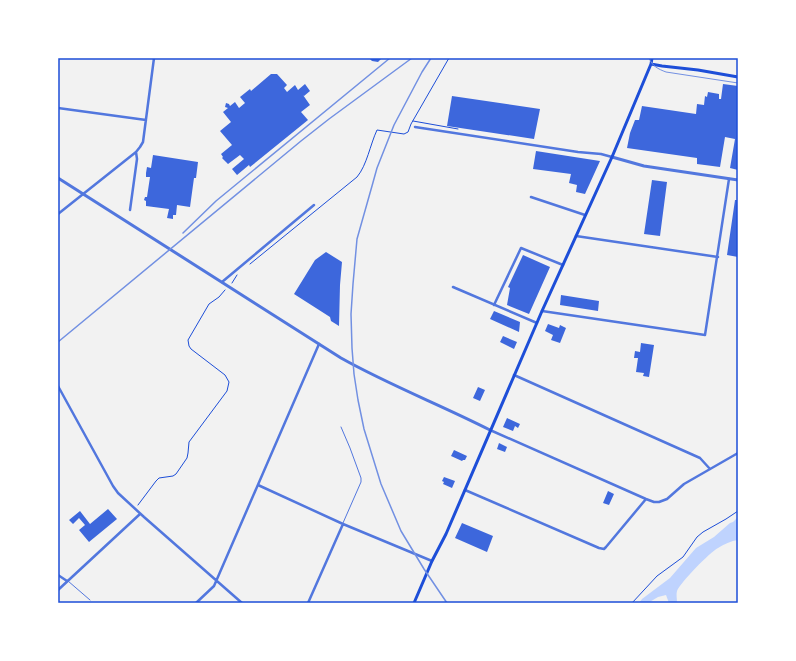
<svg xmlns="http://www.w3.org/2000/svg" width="796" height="661" font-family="'Source Sans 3',sans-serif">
<rect width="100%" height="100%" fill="#f2f2f2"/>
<!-- water -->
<path fill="#bfd3fe" d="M 738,517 L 738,540 C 731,541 724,544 718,548 C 710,552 680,583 677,591 C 676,594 677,599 677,603 L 669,603 L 666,595 L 658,597 L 648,603 L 639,603 L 642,599 L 670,578 L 696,548 L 714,537 L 730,523 L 733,522 Z"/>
<!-- building -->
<path fill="#3d67dc" d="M 369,58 L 382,58 L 378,62 L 372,61 Z
M 271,74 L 277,74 L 287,85 L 284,88 L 287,92 L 295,85 L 298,90 L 305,84 L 310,91 L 304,96 L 303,95 L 310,105 L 301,112 L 308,120 L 250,167 L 249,165 L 237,175 L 232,169 L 244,159 L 240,155 L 228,164 L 222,158 L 223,157 L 221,154 L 232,145 L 220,131 L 231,122 L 223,112 L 228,108 L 225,107 L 226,103 L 229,104 L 230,106 L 235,102 L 239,108 L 245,103 L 240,97 L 250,89 L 251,91 Z
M 723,84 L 738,86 L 738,170 L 730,168 L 735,139 L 725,137 L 720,167 L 697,164 L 697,158 L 627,148 L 630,133 L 635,120 L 639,120 L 642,106 L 696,114 L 697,104 L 704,105 L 705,96 L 707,97 L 708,92 L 719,94 L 719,99 L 721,99 Z
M 452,96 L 540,109 L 534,139 L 447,126 Z
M 536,151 L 600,161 L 585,194 L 576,192 L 577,185 L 569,183 L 571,174 L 533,169 Z
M 153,155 L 198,162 L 196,178 L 194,178 L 190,207 L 177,205 L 176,215 L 173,215 L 173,219 L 167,218 L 169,209 L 146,206 L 146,201 L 144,200 L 145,197 L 147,197 L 150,177 L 146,177 L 146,173 L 147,167 L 151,168 Z
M 652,180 L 667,182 L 660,236 L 644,234 Z
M 735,200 L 738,200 L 738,257 L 727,255 Z
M 326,252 L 342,262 L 340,285 L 339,326 L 331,321 L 330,317 L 294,294 L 315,260 Z
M 523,255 L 550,267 L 529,314 L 507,305 L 510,288 L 508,287 Z
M 561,295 L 599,301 L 598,311 L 560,305 Z
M 494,311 L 520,322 L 519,332 L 490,319 Z
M 548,324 L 559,328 L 560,325 L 566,328 L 560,343 L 551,340 L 553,335 L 545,331 Z
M 503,336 L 517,342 L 514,349 L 500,342 Z
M 641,343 L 654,345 L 649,377 L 643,376 L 644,373 L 636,372 L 638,358 L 634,358 L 635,351 L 640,352 Z
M 478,387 L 485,390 L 480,401 L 473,398 Z
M 507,418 L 520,424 L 518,428 L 515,426 L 513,431 L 503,427 Z
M 499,443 L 507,447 L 505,452 L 497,449 Z
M 454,450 L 467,456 L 465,460 L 463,460 L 462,461 L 451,456 Z
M 444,477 L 455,481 L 452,488 L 443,484 L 444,482 L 442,481 Z
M 608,491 L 614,494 L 609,505 L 603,503 Z
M 108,509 L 117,519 L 89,542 L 79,530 L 85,525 L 79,518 L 73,524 L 69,520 L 80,511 L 90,524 Z
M 462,523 L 493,536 L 487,552 L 455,538 Z"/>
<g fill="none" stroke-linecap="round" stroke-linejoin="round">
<!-- path -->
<path stroke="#1d4ed8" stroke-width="1" d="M 413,121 L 458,129
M 250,264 L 357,177 C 367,165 370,145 377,130 L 404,134 L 408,132 L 411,124 L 449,58
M 232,283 L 237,275
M 138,505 L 156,481 L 159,478 L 173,476 L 176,474 L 187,458 L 188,453 L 189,442 L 227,391 L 229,382 L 225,375 L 191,349 L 189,346 L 188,340 L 209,304 L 219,297 L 225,290
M 632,603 L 657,576 L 683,557 L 697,537 L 703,532 L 726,519 L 738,511"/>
<!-- service -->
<path stroke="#5277de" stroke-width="1" d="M 341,427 L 350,448 L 361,478 L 361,482 L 343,523
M 68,581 L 90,600"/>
<!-- minor -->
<path stroke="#5277de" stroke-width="2.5" d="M 58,108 L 146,120
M 415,127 L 578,152 L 601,154 L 612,157
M 531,197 L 585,215
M 130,210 L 137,159 L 136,152
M 58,214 L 136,152 L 140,147 L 143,142 L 154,58
M 576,236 L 718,257
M 222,282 L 314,205
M 453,287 L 537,323
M 494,305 L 521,248 L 563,265
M 542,311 L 705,335 L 729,179
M 514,375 L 700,458 L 710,469
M 58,386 L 113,486 L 118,493 L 144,517 L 242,603
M 490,430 L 646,499 L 654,502 L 659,502 L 667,499 L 684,484 L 738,453
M 258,485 L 343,524 L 432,561
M 465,490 L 599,548 L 604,549 L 606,547 L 646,499
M 58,575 L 67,581
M 58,590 L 140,514
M 196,603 L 214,586 L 319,344
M 308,603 L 343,524"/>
<!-- tertiary -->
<path stroke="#5277de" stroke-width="3" d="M 612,157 L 644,166 L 738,180
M 58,178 L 341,358 C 389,385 441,405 490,430"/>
<!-- secondary -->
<path stroke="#1d4ed8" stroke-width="3" d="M 651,64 L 662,66 L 698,70 L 738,77
M 414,603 L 432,561 L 446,534 L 542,311 L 612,157 L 651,64 L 652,58"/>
<!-- tram -->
<path stroke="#7290e2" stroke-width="1" d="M 649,58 C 652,66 658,69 666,72 L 738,83"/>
<!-- rail -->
<path stroke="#7290e2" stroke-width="1.5" d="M 431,58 L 422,72 L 394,125 L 377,168 L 372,186 L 357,239 L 353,284 L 351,314 L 352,348 L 354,374 L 358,400 L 364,429 L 381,484 L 401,531 L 424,569 L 447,603
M 183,233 L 216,201 L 390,58
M 58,342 L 301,141 L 329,119 L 412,58"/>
</g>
<!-- border -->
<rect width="796" height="661" fill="none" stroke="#ffffff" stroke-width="118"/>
<rect x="59" y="59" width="678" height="543" fill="none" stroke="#1d4ed8" stroke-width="1.5"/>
</svg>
